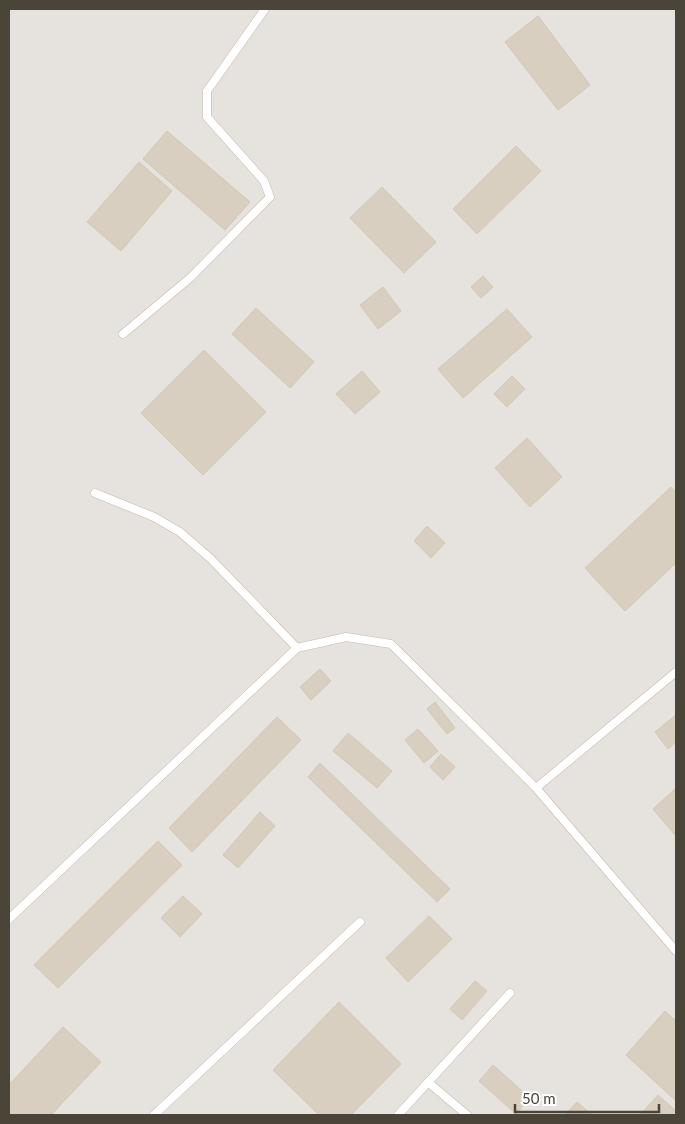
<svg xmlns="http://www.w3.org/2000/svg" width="685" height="1124" font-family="Lato,sans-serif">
<rect width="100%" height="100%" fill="#f6f3ec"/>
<!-- industrial -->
<path fill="#e6e2dd" d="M 9,9 L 676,9 L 676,1115 L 9,1115 Z"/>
<!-- building -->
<path fill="#d8cfc1" stroke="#d3c7b4" d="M 538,16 L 590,85 L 558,110 L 505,42 Z
M 167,131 L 250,202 L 225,230 L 143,159 Z
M 516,146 L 541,171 L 477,234 L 453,209 Z
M 139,162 L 172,191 L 121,251 L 87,222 Z
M 382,187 L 436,242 L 404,273 L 350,218 Z
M 483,276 L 493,287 L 481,298 L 471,287 Z
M 383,287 L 401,311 L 378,329 L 360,305 Z
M 256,308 L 314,362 L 290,388 L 232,334 Z
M 507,309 L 532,337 L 463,398 L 438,369 Z
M 204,350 L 266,412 L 203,475 L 141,413 Z
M 362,371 L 380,392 L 355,414 L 336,394 Z
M 512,376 L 525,389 L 507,407 L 494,394 Z
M 527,438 L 562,477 L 530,507 L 495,468 Z
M 671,487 L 676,493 L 676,563 L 625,611 L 585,568 Z
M 427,526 L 445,543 L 431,558 L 414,541 Z
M 320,669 L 331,681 L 311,700 L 300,687 Z
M 435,702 L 455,728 L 447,734 L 427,709 Z
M 676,715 L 676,742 L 668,749 L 655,732 Z
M 277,717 L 301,740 L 192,852 L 169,828 Z
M 418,729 L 438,751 L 424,763 L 405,740 Z
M 348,733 L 392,771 L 377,788 L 333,751 Z
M 441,754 L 455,767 L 443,780 L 430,767 Z
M 320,763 L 450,889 L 437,902 L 308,777 Z
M 676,788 L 676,836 L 653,809 Z
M 260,812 L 275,826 L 238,868 L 223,855 Z
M 158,841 L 182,865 L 58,988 L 34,965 Z
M 183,896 L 202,914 L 180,937 L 161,918 Z
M 429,916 L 452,939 L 408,982 L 386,958 Z
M 475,981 L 487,991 L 462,1020 L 450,1009 Z
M 339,1002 L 401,1064 L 351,1115 L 319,1115 L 273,1070 Z
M 665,1011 L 676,1021 L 676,1101 L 626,1055 Z
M 63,1027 L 101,1062 L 51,1115 L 9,1115 L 9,1085 Z
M 493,1065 L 530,1098 L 516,1114 L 479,1081 Z
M 658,1095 L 676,1111 L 676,1115 L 640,1115 Z
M 577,1102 L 592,1115 L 565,1115 Z"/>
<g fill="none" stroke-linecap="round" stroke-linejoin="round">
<defs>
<path id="lane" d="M 123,334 L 190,278 L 270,197 L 264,181 L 207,117 L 207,91 L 265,9
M 95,493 L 154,517 L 180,532 L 211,559 L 297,648 L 346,637 L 391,644 L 536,788 L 676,672
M 536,788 L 676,951
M 9,919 L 297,648
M 429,1083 L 467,1115
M 154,1115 L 360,922
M 398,1115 L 510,993"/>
</defs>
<!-- lane casing -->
<use href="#lane" stroke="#c2bbae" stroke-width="9"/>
<!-- lane -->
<use href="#lane" stroke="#fff" stroke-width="8"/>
</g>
<!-- border -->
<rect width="685" height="1124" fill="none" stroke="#4b4439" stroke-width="20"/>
<!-- scale -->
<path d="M515 1104v8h144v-8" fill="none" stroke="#4b4439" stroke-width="2.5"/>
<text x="522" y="1104" font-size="15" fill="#4b4439" stroke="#ffffff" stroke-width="4" paint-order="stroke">50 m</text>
</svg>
